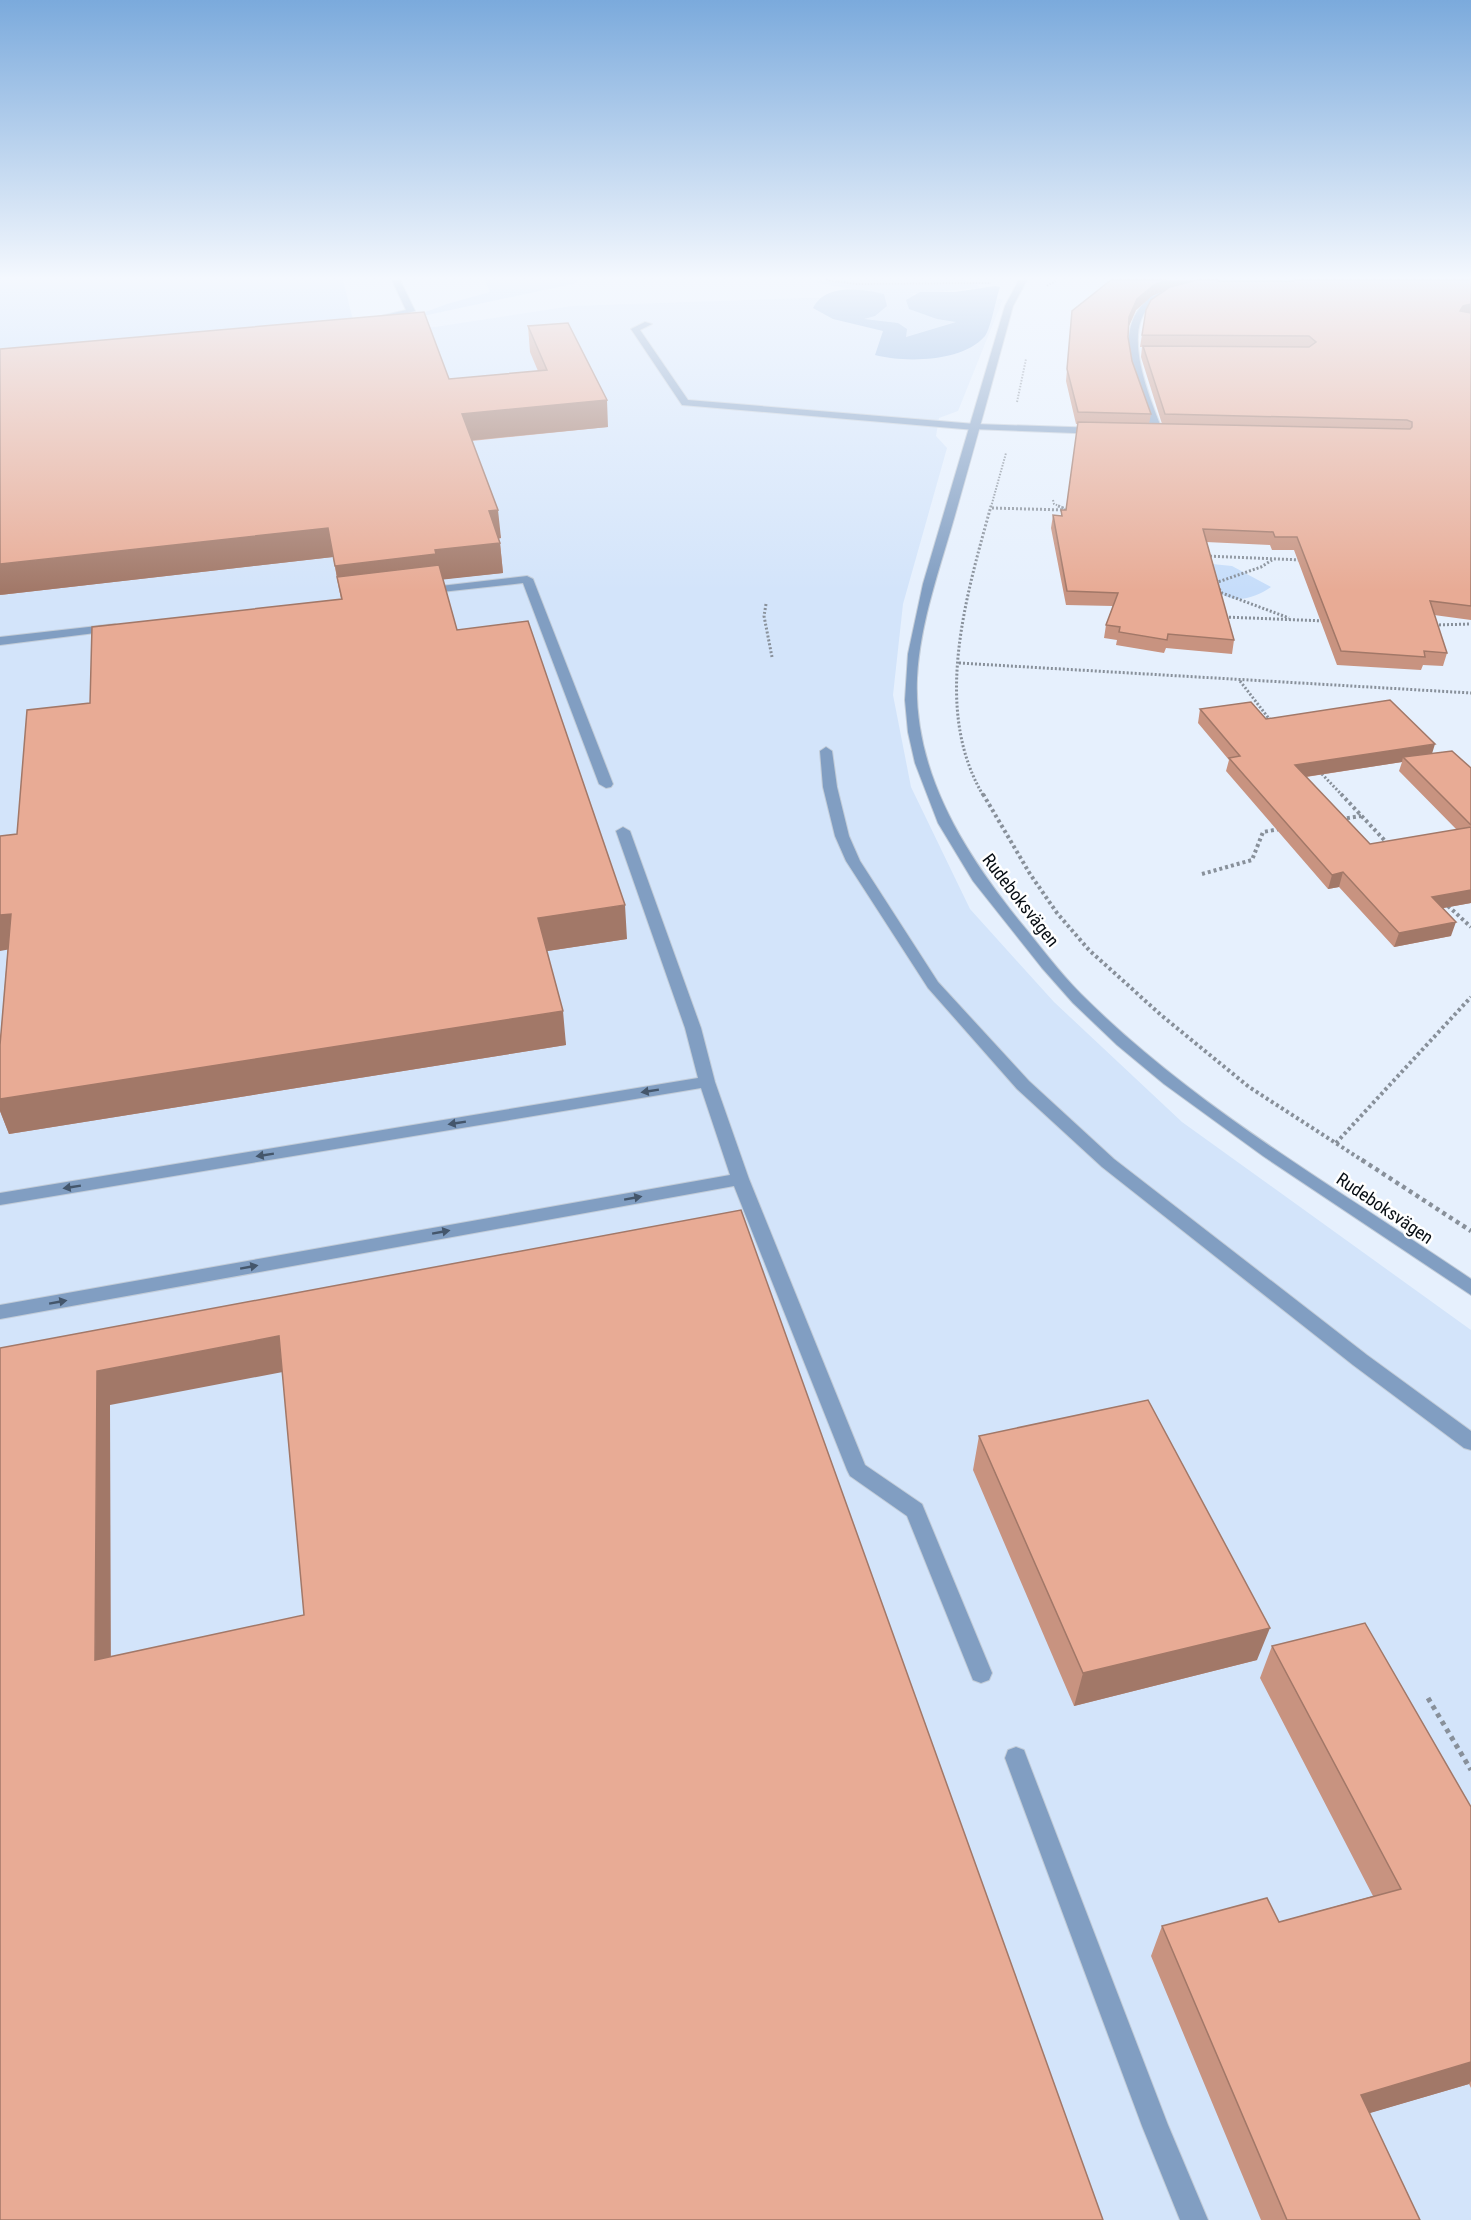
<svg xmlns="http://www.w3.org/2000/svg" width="1471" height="2220" font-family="'Roboto Condensed',sans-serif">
<rect width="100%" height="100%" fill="#e6f0fd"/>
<!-- built -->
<path fill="#d3e4fa" d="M 804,298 L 1003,299 L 958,411 L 939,418 L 936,436 L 947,448 L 903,604 L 893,695 L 911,787 L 970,909 L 1054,1002 L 1182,1122 L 1471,1330 L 1471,2220 L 0,2220 L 0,369 L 435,327 L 572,306 Z"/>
<!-- green -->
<path fill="#c6ddfa" d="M 0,280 L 343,280 L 354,324 L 0,354 Z
M 485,280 L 577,280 L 577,283 L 404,320 L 447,304 L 490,292 Z
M 963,280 L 977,284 L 979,288 L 913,294 L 937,319 L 958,321 L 905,337 L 863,319 L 884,294 L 822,284 L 815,281 Z
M 1212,564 L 1232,566 L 1271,587 C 1255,599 1224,608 1214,583 C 1212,577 1213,570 1212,564 Z"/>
<!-- forest -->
<path fill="#8bb1df" d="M 995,286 L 1000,287 C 996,298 991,328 985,336 C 963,362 905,363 875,355 L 883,331 L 833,319 L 813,308 C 826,283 861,289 884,294 L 887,306 L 875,316 L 864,319 L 898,323 L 907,329 L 906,337 L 956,322 L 937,319 L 909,309 L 906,300 L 920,292 L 955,292 Z"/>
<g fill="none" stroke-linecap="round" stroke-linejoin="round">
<defs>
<path id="service" d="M 392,280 L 400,280 L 415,311 L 377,321 L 377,317 L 406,310 Z
M 645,322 L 652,324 L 640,330 L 688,400 L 975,424 L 980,427 L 975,430 L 682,405 L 631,329 Z
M 527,576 L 533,579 L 613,784 L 611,787 L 606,788 L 599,784 L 523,583 L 423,594 L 417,591 L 423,588 Z
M 115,624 L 121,628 L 119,630 L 0,645 L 0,637 Z
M 826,747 L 832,751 L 837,787 L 849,836 L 860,861 L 938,982 L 1029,1081 L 1114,1159 L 1367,1355 L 1471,1431 L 1471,1450 L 1464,1448 L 1353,1365 L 1102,1167 L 1017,1089 L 928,988 L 846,861 L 835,836 L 823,787 L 820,751 Z
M 623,827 L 630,831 L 701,1028 L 715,1082 L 749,1179 L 865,1465 L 922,1504 L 992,1673 L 989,1680 L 981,1683 L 973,1680 L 907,1516 L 850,1476 L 847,1470 L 734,1186 L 0,1319 L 0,1305 L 730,1175 L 701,1088 L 0,1205 L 0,1193 L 698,1078 L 685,1028 L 616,831 Z
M 1016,1747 L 1024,1750 L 1027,1758 L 1168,2125 L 1208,2220 L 1180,2220 L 1142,2126 L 1005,1758 L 1008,1750 Z"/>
<path id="minor" d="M 1215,280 L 1234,280 L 1197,287 L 1193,285 Z
M 1166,290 L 1173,292 C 1167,297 1159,298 1153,303 C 1119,330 1151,400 1163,432 L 1158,435 L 1153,432 C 1139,395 1110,334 1146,301 C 1151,296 1160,293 1166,290 Z
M 975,424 L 1100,428 L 1105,431 L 1100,434 L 972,429 L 972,425 Z"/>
<path id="tertiary" d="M 1019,280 L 1027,280 L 1013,306 C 994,376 975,445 955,515 C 940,568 920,622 917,678 C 913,772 964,852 1021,923 C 1041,947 1059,972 1081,994 C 1195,1108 1339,1189 1471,1279 L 1471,1295 L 1263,1156 L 1164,1084 L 1117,1045 L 1073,1003 L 1042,968 L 973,881 L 938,823 L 915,763 L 908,732 L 905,700 L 908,654 L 923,584 L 1005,306 Z"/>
</defs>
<!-- service casing -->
<use href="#service" stroke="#c2ccd8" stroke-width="2"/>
<!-- minor casing -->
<use href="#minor" stroke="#c2ccd8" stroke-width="2"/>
<!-- tertiary casing -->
<use href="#tertiary" stroke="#c2ccd8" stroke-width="2"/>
<!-- path-far4 -->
<path stroke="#88909a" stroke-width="2" stroke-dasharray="1.5 1.5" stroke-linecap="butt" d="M 826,280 L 856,284 L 991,283
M 1047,286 L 1057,280
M 1017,402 L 1026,359
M 1053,500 L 1054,504 L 1062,507
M 991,507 L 1006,453"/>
<!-- path-far3 -->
<path stroke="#88909a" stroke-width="3" stroke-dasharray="2 2" stroke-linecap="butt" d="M 1058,506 L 1069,510
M 992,508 L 1065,510
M 1206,556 L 1301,560
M 1215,583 L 1261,567 L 1272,560
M 1219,589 L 1222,593 L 1289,618
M 766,604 L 764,616 L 772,657
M 1225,617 L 1325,621
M 1435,625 L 1471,624
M 959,663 L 1471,693
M 1240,681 L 1270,720
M 1319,771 L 1342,795
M 983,795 C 932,709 966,596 991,506"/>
<!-- path-far2 -->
<path stroke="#88909a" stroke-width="4" stroke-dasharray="3 3" stroke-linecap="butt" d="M 983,794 L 1030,874 L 1057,913 L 1089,950 L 1161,1015 L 1249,1087 L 1365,1162
M 1341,794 L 1388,844
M 1341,819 L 1361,816
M 1202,874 L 1252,860 L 1263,832 L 1280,829
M 1448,906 L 1471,927
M 1336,1143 L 1471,997"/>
<!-- path-far1 -->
<path stroke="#88909a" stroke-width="4.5" stroke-dasharray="4 4" stroke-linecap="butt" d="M 1362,1160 L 1471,1231"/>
<!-- path -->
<path stroke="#88909a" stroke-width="5" stroke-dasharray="4.5 4.5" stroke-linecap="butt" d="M 1428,1698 L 1471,1770"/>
<!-- service -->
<use href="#service" fill="#819ec2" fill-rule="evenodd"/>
<!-- minor -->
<use href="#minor" fill="#819ec2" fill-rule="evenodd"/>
<!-- tertiary -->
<use href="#tertiary" fill="#819ec2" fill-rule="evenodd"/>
</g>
<!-- wall -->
<path fill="#c89380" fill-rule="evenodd" d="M 1111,280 L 1219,281 L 1235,281 L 1234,280 L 1281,280 L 1280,281 L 1291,281 L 1290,280 L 1471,280 L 1471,620 L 1434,615 L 1447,653 L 1443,666 L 1423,665 L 1421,670 L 1337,665 L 1294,550 L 1272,550 L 1270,545 L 1206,542 L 1234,640 L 1232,654 L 1166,648 L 1164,653 L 1116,645 L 1117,640 L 1104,638 L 1106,625 L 1113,606 L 1066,605 L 1051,528 L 1053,515 L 1061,516 L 1061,510 L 1066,510 L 1078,424 L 1076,424 L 1066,381 L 1072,311 ZM 1165,290 L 1146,310 L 1140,347 L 1142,347 L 1141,357 L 1162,424 L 1149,424 L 1151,414 L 1132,361 L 1128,337 L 1129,326 L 1136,310 L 1152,296 Z
M 528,326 L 608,427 L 472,441 L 501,538 L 498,539 L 500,543 L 503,573 L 443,579 L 457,630 L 627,939 L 547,951 L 566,1045 L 9,1134 L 0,1111 L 0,1045 L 17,834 L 90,703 L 341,599 L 333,557 L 0,595 L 449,379 L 538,371 L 530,352 Z
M 1200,709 L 1266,719 L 1432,754 L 1471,768 L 1471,903 L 1443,908 L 1451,936 L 1394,947 L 1339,887 L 1328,889 L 1226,771 L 1229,760 L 1198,723 ZM 1402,762 L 1399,771 L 1457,830 L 1370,844 L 1306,777 Z
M 979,1436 L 1257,1660 L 1074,1706 L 973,1470 Z
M 1272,1646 L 1471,1807 L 1471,2088 L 1469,2084 L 1369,2113 L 1420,2220 L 1261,2220 L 1151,1956 L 1162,1926 L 1279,1922 L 1373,1896 L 1260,1678 Z"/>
<!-- shaded-wall -->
<path fill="#a27868" d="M 1166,280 L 1203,280 L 1178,285 L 1152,296 L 1136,310 L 1128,328 L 1129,317 L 1137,299 L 1154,285 Z
M 1471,304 L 1471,313 L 1460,311 L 1463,306 Z
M 607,400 L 608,427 L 465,441 L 462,414 Z
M 498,510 L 501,538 L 492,539 L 489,511 Z
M 328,528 L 333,557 L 0,595 L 0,564 Z
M 500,543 L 503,573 L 439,580 L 337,577 L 340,595 L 335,566 L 435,550 Z
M 1435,744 L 1431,757 L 1403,757 L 1402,762 L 1291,779 L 1295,765 Z
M 1343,872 L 1339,887 L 1328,889 L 1332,875 Z
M 1471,890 L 1471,903 L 1427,911 L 1432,897 Z
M 625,905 L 627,939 L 541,952 L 538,918 Z
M 11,914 L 22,947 L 0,951 L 0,915 Z
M 1456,922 L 1451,936 L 1394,947 L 1399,933 Z
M 563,1011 L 566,1045 L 9,1134 L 0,1111 L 0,1099 Z
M 279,1336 L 288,1371 L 110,1405 L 111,1693 L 95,1660 L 97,1371 Z
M 1270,1628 L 1257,1660 L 1074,1706 L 1083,1673 Z
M 1471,2062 L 1471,2081 L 1469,2084 L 1343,2121 L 1361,2095 Z"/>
<!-- building -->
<path fill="#e8ab95" stroke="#a27868" stroke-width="1.5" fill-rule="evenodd" d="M 1111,280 L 1166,280 L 1154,285 L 1137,299 L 1129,317 L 1128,337 L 1132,361 L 1151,414 L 1078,412 L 1067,369 L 1072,311 Z
M 1197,280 L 1216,280 L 1219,281 L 1294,281 L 1295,280 L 1471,280 L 1471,304 L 1463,306 L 1460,311 L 1471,313 L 1471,606 L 1430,601 L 1447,653 L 1424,651 L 1425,657 L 1341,651 L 1297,537 L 1275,537 L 1273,532 L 1203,529 L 1234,640 L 1168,634 L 1167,640 L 1119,632 L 1120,627 L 1106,625 L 1118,593 L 1067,591 L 1053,515 L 1062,516 L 1061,510 L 1066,510 L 1078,422 L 1410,429 L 1412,427 L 1412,422 L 1407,420 L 1165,414 L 1143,346 L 1309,347 L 1316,342 L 1309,336 L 1142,335 L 1146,310 L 1151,300 L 1170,287 Z
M 424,312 L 449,379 L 547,370 L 528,326 L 568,323 L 607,400 L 462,414 L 498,510 L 489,511 L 500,543 L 435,550 L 436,554 L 335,566 L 328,528 L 0,564 L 0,349 Z
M 439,565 L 457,630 L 528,621 L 625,905 L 538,918 L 563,1011 L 0,1099 L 0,1045 L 11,914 L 0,915 L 0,836 L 17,834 L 27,710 L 90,703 L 92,627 L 342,599 L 337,577 Z
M 1390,700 L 1435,744 L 1295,765 L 1370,844 L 1471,827 L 1471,890 L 1432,897 L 1456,922 L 1399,933 L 1343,872 L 1332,875 L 1229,758 L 1240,756 L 1200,709 L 1251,702 L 1266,719 Z
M 1452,751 L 1471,768 L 1471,825 L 1403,757 Z
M 741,1210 L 1103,2220 L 0,2220 L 0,1348 ZM 279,1336 L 304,1615 L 95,1660 L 97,1371 Z
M 1148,1400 L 1270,1628 L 1083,1673 L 979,1436 Z
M 1365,1623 L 1471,1807 L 1471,2062 L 1361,2095 L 1420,2220 L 1287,2220 L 1162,1926 L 1267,1898 L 1279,1922 L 1401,1889 L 1272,1646 Z"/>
<!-- one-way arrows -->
<defs><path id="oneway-solid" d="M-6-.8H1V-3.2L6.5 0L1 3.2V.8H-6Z" transform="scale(1.5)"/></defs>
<g fill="#44566b">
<use href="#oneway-solid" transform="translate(650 1091) rotate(171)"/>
<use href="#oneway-solid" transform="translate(457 1123) rotate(171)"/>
<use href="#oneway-solid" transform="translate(265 1155) rotate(171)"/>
<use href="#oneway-solid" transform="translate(72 1187) rotate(171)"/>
<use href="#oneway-solid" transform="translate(633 1198) rotate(-10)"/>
<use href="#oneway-solid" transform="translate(441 1232) rotate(-10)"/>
<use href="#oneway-solid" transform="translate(249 1267) rotate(-10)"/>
<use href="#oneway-solid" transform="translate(58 1302) rotate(-10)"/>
</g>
<!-- sky -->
<linearGradient id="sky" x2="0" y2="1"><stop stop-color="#7baadc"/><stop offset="0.47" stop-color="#f4f8fe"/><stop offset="1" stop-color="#f4f8fe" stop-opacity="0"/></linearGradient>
<rect width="1471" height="591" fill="url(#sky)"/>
<g text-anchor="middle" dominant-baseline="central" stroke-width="5" stroke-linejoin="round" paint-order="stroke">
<!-- street labels -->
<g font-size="18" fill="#080e14" stroke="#fff">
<text transform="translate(1021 900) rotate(52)">Rudeboksvägen</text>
<text transform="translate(1385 1208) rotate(34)">Rudeboksvägen</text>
</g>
</g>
</svg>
